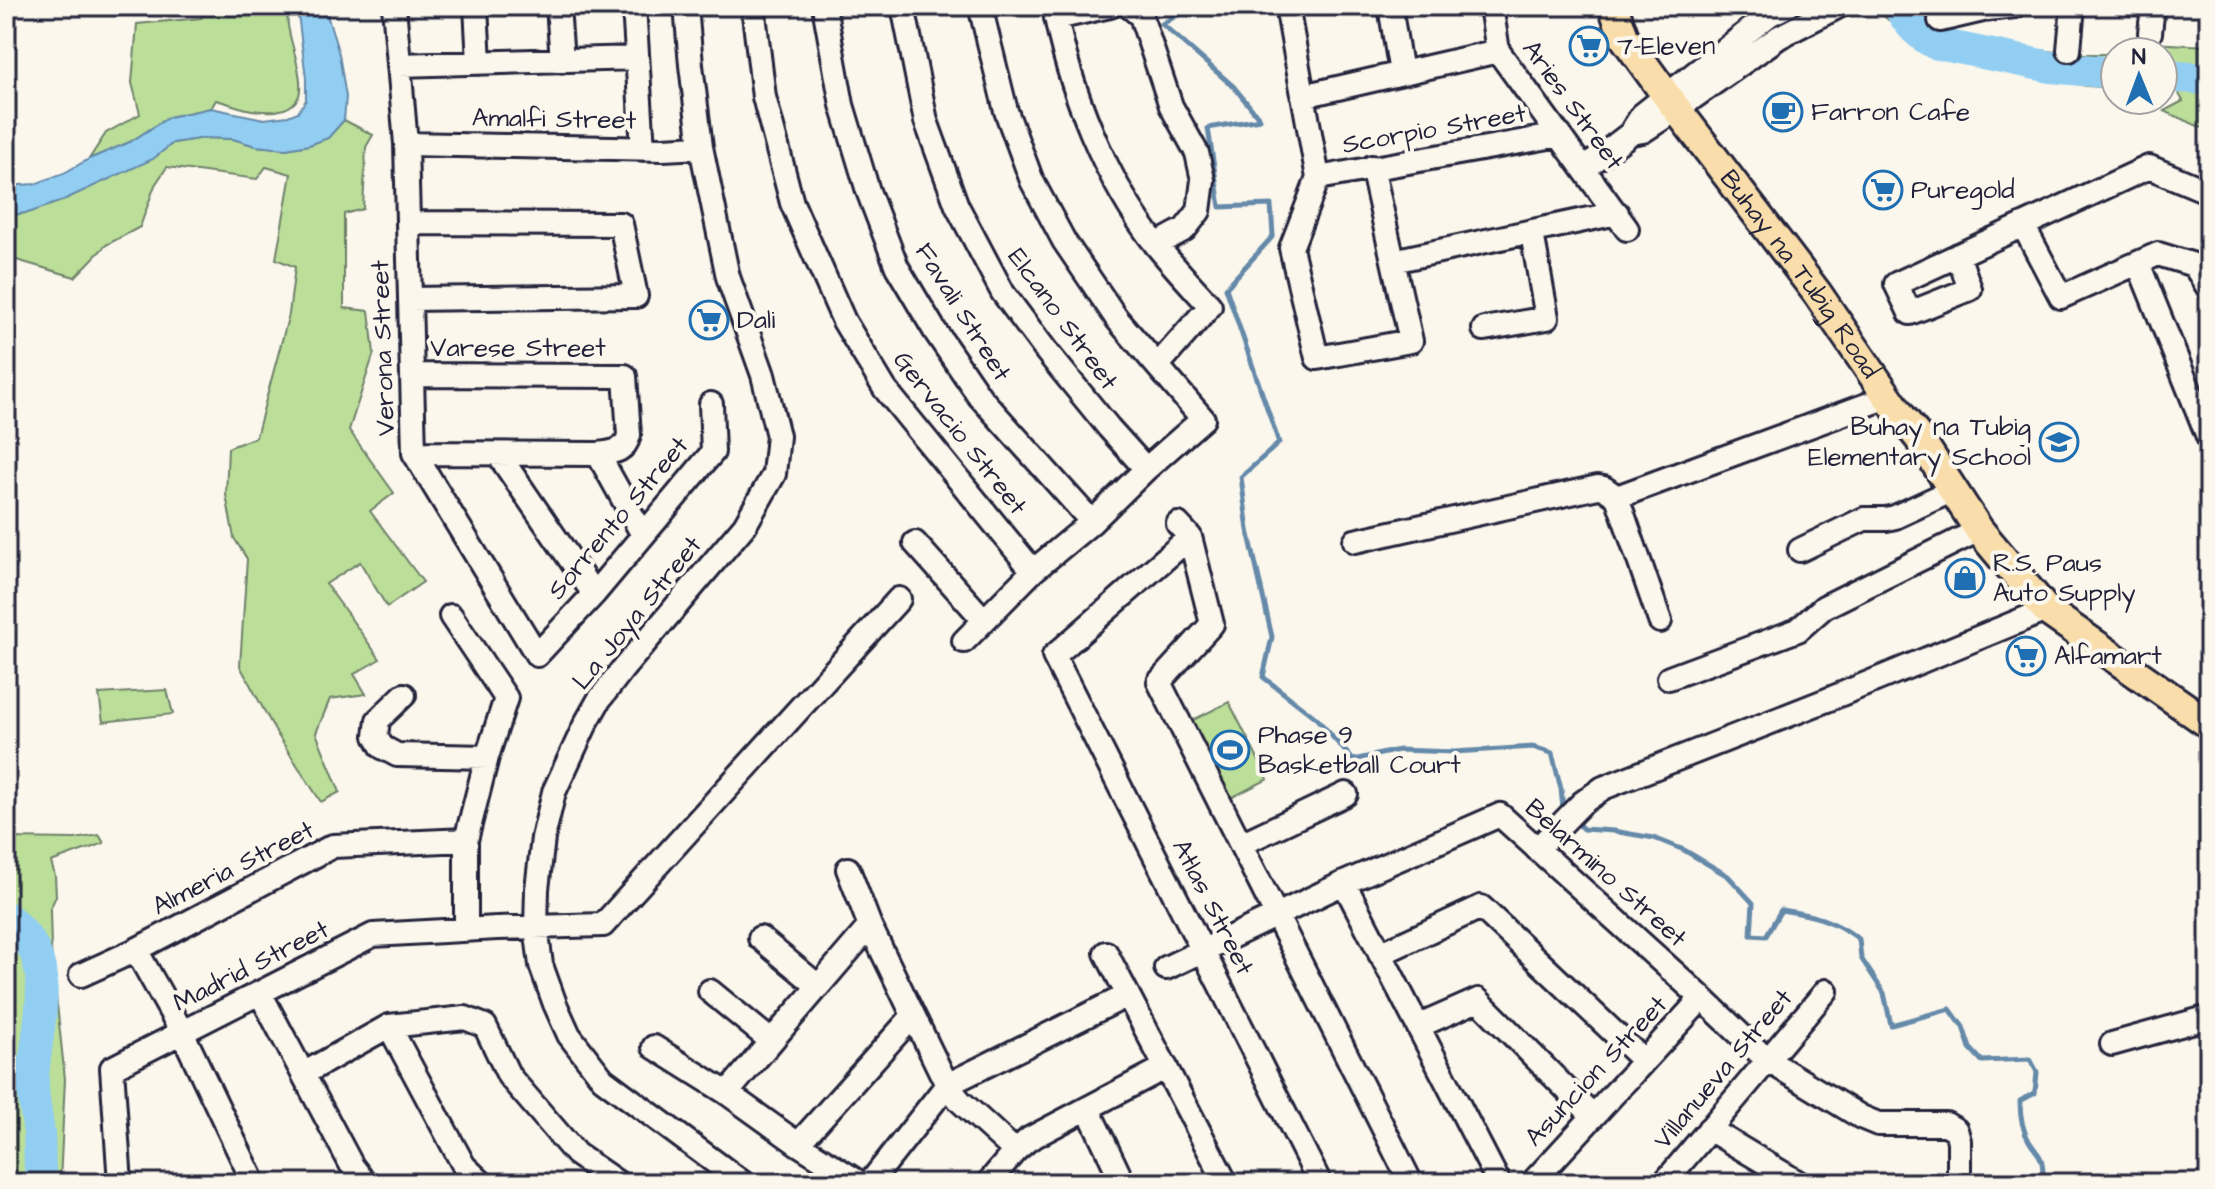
<svg xmlns="http://www.w3.org/2000/svg" width="2215" height="1189" font-family="'Architects Daughter',sans-serif">
<rect width="100%" height="100%" fill="#fbf7ec"/>
<filter id="ink" filterUnits="userSpaceOnUse"><feTurbulence type="fractalNoise" baseFrequency=".0125" numOctaves="2"/><feDisplacementMap in="SourceGraphic" scale="16" xChannelSelector="R" yChannelSelector="G"/><feConvolveMatrix kernelMatrix="1 2 1 2 8 2 1 2 1" color-interpolation-filters="sRGB"/></filter>
<g filter="url(#ink)">
<!-- green -->
<path fill="#bbde98" stroke="#6e806a" stroke-width="2" d="M 212,6 L 287,6 C 288,12 287,19 288,25 C 290,43 306,82 298,98 C 289,114 267,112 252,110 C 240,108 228,103 216,100 L 211,108 L 169,117 L 130,142 L 89,159 L 106,133 L 140,114 L 132,83 L 137,24 L 201,18 Z
M 1876,6 L 1915,6 L 1936,33 L 2039,50 L 2075,54 L 2105,54 L 2129,42 L 2209,46 L 2209,131 L 2164,111 L 2183,101 L 2178,92 L 2163,91 L 2163,52 L 2115,52 L 2115,88 L 2087,86 L 1987,68 L 1931,53 L 1881,14 Z
M 344,120 L 373,135 L 366,147 L 363,209 L 344,214 L 344,308 L 369,311 L 374,353 L 349,430 L 394,493 L 370,511 L 423,582 L 387,607 L 360,562 L 326,584 L 380,659 L 354,674 L 366,694 L 330,699 L 316,733 L 340,792 L 321,802 L 277,734 L 240,666 L 247,559 L 234,538 L 226,495 L 228,448 L 256,437 L 289,314 L 295,267 L 276,259 L 291,174 L 266,167 L 257,179 L 167,167 L 155,185 L 140,227 L 106,245 L 75,277 L 6,257 L 6,216 L 31,212 L 152,159 L 173,143 L 204,138 L 233,139 L 256,146 L 286,149 L 309,145 L 328,138 Z
M 167,690 L 173,714 L 103,722 L 99,694 Z
M 1229,702 L 1268,779 L 1231,798 L 1191,721 Z
M 99,835 L 104,843 L 51,862 L 55,876 L 56,896 L 50,909 L 51,948 L 65,1079 L 60,1183 L 6,1183 L 6,838 L 75,839 Z"/>
<!-- water -->
<path fill="#92cef2" stroke="#6589a9" stroke-width="2" d="M 297,6 L 327,6 L 328,18 L 339,54 L 346,97 L 344,120 L 328,138 L 309,145 L 286,149 L 256,146 L 233,139 L 204,138 L 173,143 L 153,159 L 59,202 L 31,212 L 6,216 L 6,186 L 35,184 L 64,173 L 89,159 L 130,142 L 169,117 L 211,108 L 264,119 L 288,116 L 298,112 L 306,100 L 306,78 Z"/>
<g fill="none" stroke-linecap="round" stroke-linejoin="round">
<!-- stream -->
<path stroke="#6589a9" stroke-width="5" d="M 1193,6 L 1162,24 L 1234,87 L 1260,119 L 1208,128 L 1220,207 L 1271,205 L 1273,236 L 1226,288 L 1279,443 L 1241,477 L 1248,530 L 1272,637 L 1263,677 L 1316,718 L 1353,760 L 1399,750 L 1454,752 L 1533,747 L 1552,753 L 1561,789 L 1563,808 L 1567,812
M 1574,820 L 1583,829 L 1613,831 L 1654,838 L 1684,850 L 1728,876 L 1753,903 L 1751,935 L 1766,936 L 1781,910 C 1813,915 1832,919 1859,939 L 1861,958 L 1884,993 L 1891,1025 L 1950,1009 L 1963,1027 L 1970,1048 L 1982,1061 L 2030,1059 L 2037,1072 L 2035,1093 L 2020,1101 C 2020,1115 2022,1129 2029,1141 C 2038,1156 2042,1153 2043,1172 L 2027,1183"/>
<!-- river -->
<path stroke="#92cef2" stroke-width="32" d="M 1899,6 C 1907,23 1917,34 1934,43 L 2051,67 L 2115,73
M 2163,76 L 2209,79
M 6,917 C 17,927 27,936 34,950 C 51,985 35,1041 33,1078 C 32,1096 37,1115 39,1134 C 40,1150 39,1167 41,1183"/>
<defs>
<path id="minor" d="M 394,6 L 406,144 L 414,453 L 537,655 L 594,594 L 713,452 L 711,404
M 476,6 L 479,63
M 558,6 L 562,61
M 634,6 L 643,149
M 686,6 L 691,65 L 701,147 L 728,277 L 763,375 L 778,436 L 774,474 L 745,525 L 622,670 L 599,700 L 586,723 L 554,792 L 543,838 L 537,889 L 536,927 L 541,965 L 555,1004 L 569,1035 L 603,1079 L 743,1183
M 753,6 L 764,97 L 792,203 L 844,321 L 885,389 L 1033,571
M 824,6 L 842,105 L 868,191 L 897,267 L 935,331 L 980,397 L 1092,522
M 903,6 L 926,121 L 957,206 L 1003,293 L 1047,352 L 1109,428 L 1146,469
M 1054,6 C 1068,87 1106,182 1157,246 C 1174,267 1192,286 1210,306 L 1158,365
M 1129,6 L 1141,16 L 1171,106 L 1197,153 L 1203,180 L 1199,211 L 1185,229 L 1156,245
M 1287,6 L 1318,178
M 1390,6 L 1401,73
M 1491,6 L 1498,51 L 1627,229
M 1056,18 L 1110,6
M 1940,20 L 1987,9 L 2015,6
M 2150,33 L 2153,6
M 2069,50 L 2073,6
M 399,65 L 637,58
M 1303,96 L 1498,51
M 1633,129 L 1642,115 L 1769,15 L 1787,6
M 406,144 L 663,149 L 701,147
M 1584,169 L 1631,133 L 1643,131 L 1677,109 L 1779,37 L 1839,6
M 1318,178 L 1291,248 L 1317,358 L 1411,341 L 1372,167
M 1318,178 L 1560,135
M 408,223 L 621,224 L 636,296 L 410,299
M 2023,225 L 2061,297 L 2158,254 L 2194,265 L 2209,289
M 1958,255 L 1970,289 L 1910,313 L 1896,284 L 2149,167 L 2209,192
M 1393,261 L 1617,213
M 2138,263 L 2209,439
M 1484,329 L 1547,318 L 1532,233
M 412,375 L 625,376 L 629,435 C 625,452 613,452 598,454 L 414,453
M 498,454 L 594,594
M 598,454 L 643,535
M 1178,524 L 1190,537 L 1212,624 L 1159,682 L 1411,1183
M 1190,537 L 1054,656 L 1320,1183
M 1355,541 L 1598,487 L 1604,488 L 1617,497
M 915,543 L 984,620
M 1800,550 L 1864,519 L 1886,519 L 1895,517 L 1953,490
M 451,616 L 506,698 L 487,757 L 466,840 L 466,929
M 1660,621 L 1617,497 L 1888,397
M 964,641 L 1033,571 L 1092,522 L 1146,469 L 1203,419 L 1117,319 L 1064,241 L 1032,181 L 1006,111 L 980,6
M 1669,678 L 1798,630 L 1824,607 L 1979,530
M 404,695 L 378,720 L 376,736 L 382,747 L 397,755 L 487,757
M 1241,844 L 1346,794
M 1537,849 L 1582,803 L 1603,788 L 1827,700 L 2046,610
M 848,869 L 870,926 L 947,1085 L 960,1101 L 1015,1151
M 1344,883 L 1499,1183
M 760,938 L 818,986
M 136,950 L 182,1032 L 254,1183
M 1106,953 L 1226,1183
M 1380,954 L 1481,907 L 1644,1061
M 1166,968 L 1344,883 L 1500,815 L 1702,998 L 1767,1060 L 1861,1117 L 1878,1124 L 1946,1124 L 1956,1130 L 1959,1141 L 1959,1183
M 81,975 L 136,950 L 333,846 L 466,840
M 710,991 L 771,1041
M 260,993 L 352,1166 L 365,1183
M 389,1026 L 464,1166 L 482,1183
M 1419,1026 L 1478,1000 L 1593,1116
M 2112,1044 L 2209,1017
M 654,1047 L 727,1093 L 798,1144 L 860,1183
M 303,1074 L 389,1026 L 465,1018 L 485,1026 L 509,1076 L 576,1154 L 618,1183
M 727,1093 L 870,926
M 1088,1109 L 1123,1183
M 1709,1129 L 1799,1183
M 798,1144 L 913,1016
M 120,1183 L 112,1068 L 373,935 L 497,928 L 603,925 L 899,599
M 870,1183 L 947,1085 L 1128,995
M 988,1183 L 1015,1151 L 1029,1139 L 1166,1067
M 1532,1183 L 1702,998
M 1664,1183 L 1826,991"/>
<g id="major">
<path id="s1" d="M 1613,6 L 1624,37 L 1666,95 L 1817,293 L 1901,416 L 1919,438 L 1979,530 L 2046,610 L 2209,724"/>
</g>
</defs>
<!-- minor casing -->
<use href="#minor" stroke="#22223b" stroke-width="28"/>
<!-- major casing -->
<use href="#major" stroke="#22223b" stroke-width="34"/>
<!-- minor -->
<use href="#minor" stroke="#fbf7ec" stroke-width="22"/>
<!-- major -->
<use href="#major" stroke="#f9deab" stroke-width="28"/>
</g>
</g>
<!-- icons -->
<defs>
<symbol id="supermarket-ring" viewBox="-11 -11 22 22"><circle r="9.5" fill="#fbf7ec" stroke="#1f6fb2" stroke-width="1.5"/><path d="M-6-5.5h2.5l.6 2H6L4.5 2H-2.5L-4.4-4H-6ZM-1.5 3.2a1.3 1.3 0 1 0 .1 0ZM3 3.2a1.3 1.3 0 1 0 .1 0Z" fill="#1f6fb2"/></symbol>
<symbol id="cafe-ring" viewBox="-11 -11 22 22"><circle r="9.5" fill="#fbf7ec" stroke="#1f6fb2" stroke-width="1.5"/><path d="M-5.5-4.5H6V0H3Q3 3.5 0 3.5H-2.5Q-5.5 3.5-5.5 0ZM3-3.2v2h1.7v-2ZM-6 4.5H4V6H-6Z" fill="#1f6fb2"/></symbol>
<symbol id="school-ring" viewBox="-11 -11 22 22"><circle r="9.5" fill="#fbf7ec" stroke="#1f6fb2" stroke-width="1.5"/><path d="M0-5L7-2L0 1L-7-2ZM-4 1L0 2.5L4 1V4Q0 6-4 4Z" fill="#1f6fb2"/></symbol>
<symbol id="shop-ring" viewBox="-11 -11 22 22"><circle r="9.5" fill="#fbf7ec" stroke="#1f6fb2" stroke-width="1.5"/><path d="M-5-2.5h2.3a2.7 3.5 0 0 1 5.4 0H5L5.5 6h-11ZM-1.5-2.5h3a1.5 2.3 0 0 0-3 0Z" fill="#1f6fb2"/></symbol>
<symbol id="stadium-ring" viewBox="-11 -11 22 22"><circle r="9.5" fill="#fbf7ec" stroke="#1f6fb2" stroke-width="1.5"/><path d="M0-5a6.5 5 0 1 0 0 10a6.5 5 0 1 0 0-10ZM-3.5-1.8h7v3.6h-7Z" fill="#1f6fb2"/></symbol>
</defs>
<g fill-rule="evenodd">
<use href="#supermarket-ring" x="1567" y="24" width="44" height="44"/>
<use href="#cafe-ring" x="1761" y="90" width="44" height="44"/>
<use href="#supermarket-ring" x="1861" y="168" width="44" height="44"/>
<use href="#supermarket-ring" x="687" y="298" width="44" height="44"/>
<use href="#school-ring" x="2037" y="420" width="44" height="44"/>
<use href="#shop-ring" x="1943" y="556" width="44" height="44"/>
<use href="#supermarket-ring" x="2004" y="634" width="44" height="44"/>
<use href="#stadium-ring" x="1208" y="728" width="44" height="44"/>
</g>
<g text-anchor="middle" dominant-baseline="central" stroke-width="8" stroke-linejoin="round" paint-order="stroke">
<!-- poi labels -->
<g font-size="26" fill="#22223b" stroke="#fbf7ec" text-anchor="start">
<text x="1617" y="46">7-Eleven</text>
<text x="1811" y="112">Farron Cafe</text>
<text x="1911" y="190">Puregold</text>
<text x="737" y="320">Dali</text>
<text x="2031" y="427" text-anchor="end">Buhay na Tubig<tspan x="2031" dy="30">Elementary School</tspan></text>
<text x="1993" y="563">R.S. Paus<tspan x="1993" dy="30">Auto Supply</tspan></text>
<text x="2054" y="656">Alfamart</text>
<text x="1258" y="735">Phase 9<tspan x="1258" dy="30">Basketball Court</tspan></text>
</g>
<!-- street labels -->
<g font-size="26" fill="#22223b" stroke="#fbf7ec">
<text transform="translate(1573 105) rotate(54)">Aries Street</text>
<text transform="translate(554 119) rotate(1)">Amalfi Street</text>
<text transform="translate(1434 129) rotate(-10)">Scorpio Street</text>
<text stroke="none"><textPath href="#s1" startOffset="328">Buhay na Tubig Road</textPath></text>
<text transform="translate(963 312) rotate(58)">Favali Street</text>
<text transform="translate(1063 319) rotate(54)">Elcano Street</text>
<text transform="translate(383 348) rotate(-92)">Verona Street</text>
<text x="518" y="348">Varese Street</text>
<text transform="translate(960 433) rotate(52)">Gervacio Street</text>
<text transform="translate(618 518) rotate(-50)">Sorrento Street</text>
<text transform="translate(637 613) rotate(-51)">La Joya Street</text>
<text transform="translate(233 868) rotate(-27)">Almeria Street</text>
<text transform="translate(1606 873) rotate(42)">Belarmino Street</text>
<text transform="translate(1213 907) rotate(63)">Atlas Street</text>
<text transform="translate(251 966) rotate(-27)">Madrid Street</text>
<text transform="translate(1723 1069) rotate(-50)">Villanueva Street</text>
<text transform="translate(1596 1071) rotate(-47)">Asuncion Street</text>
</g>
</g>
<!-- margin -->
<rect width="2215" height="1189" fill="none" stroke="#fbf7ec" stroke-width="32"/>
<rect x="16" y="16" width="2183" height="1157" fill="none" stroke="#22223b" stroke-width="3" filter="url(#ink)"/>
<!-- north arrow -->
<g transform="translate(2139 76) rotate(359)"><circle r="38" fill="#fbf7ec" stroke="#a4a2a5" stroke-width="2"/>
<path d="M0-6L14 30L0 20L-14 30Z" fill="#1f6fb2"/>
<text y="-12" font-size="22" font-weight="bold" text-anchor="middle" fill="#22223b">N</text>
</g>
</svg>
